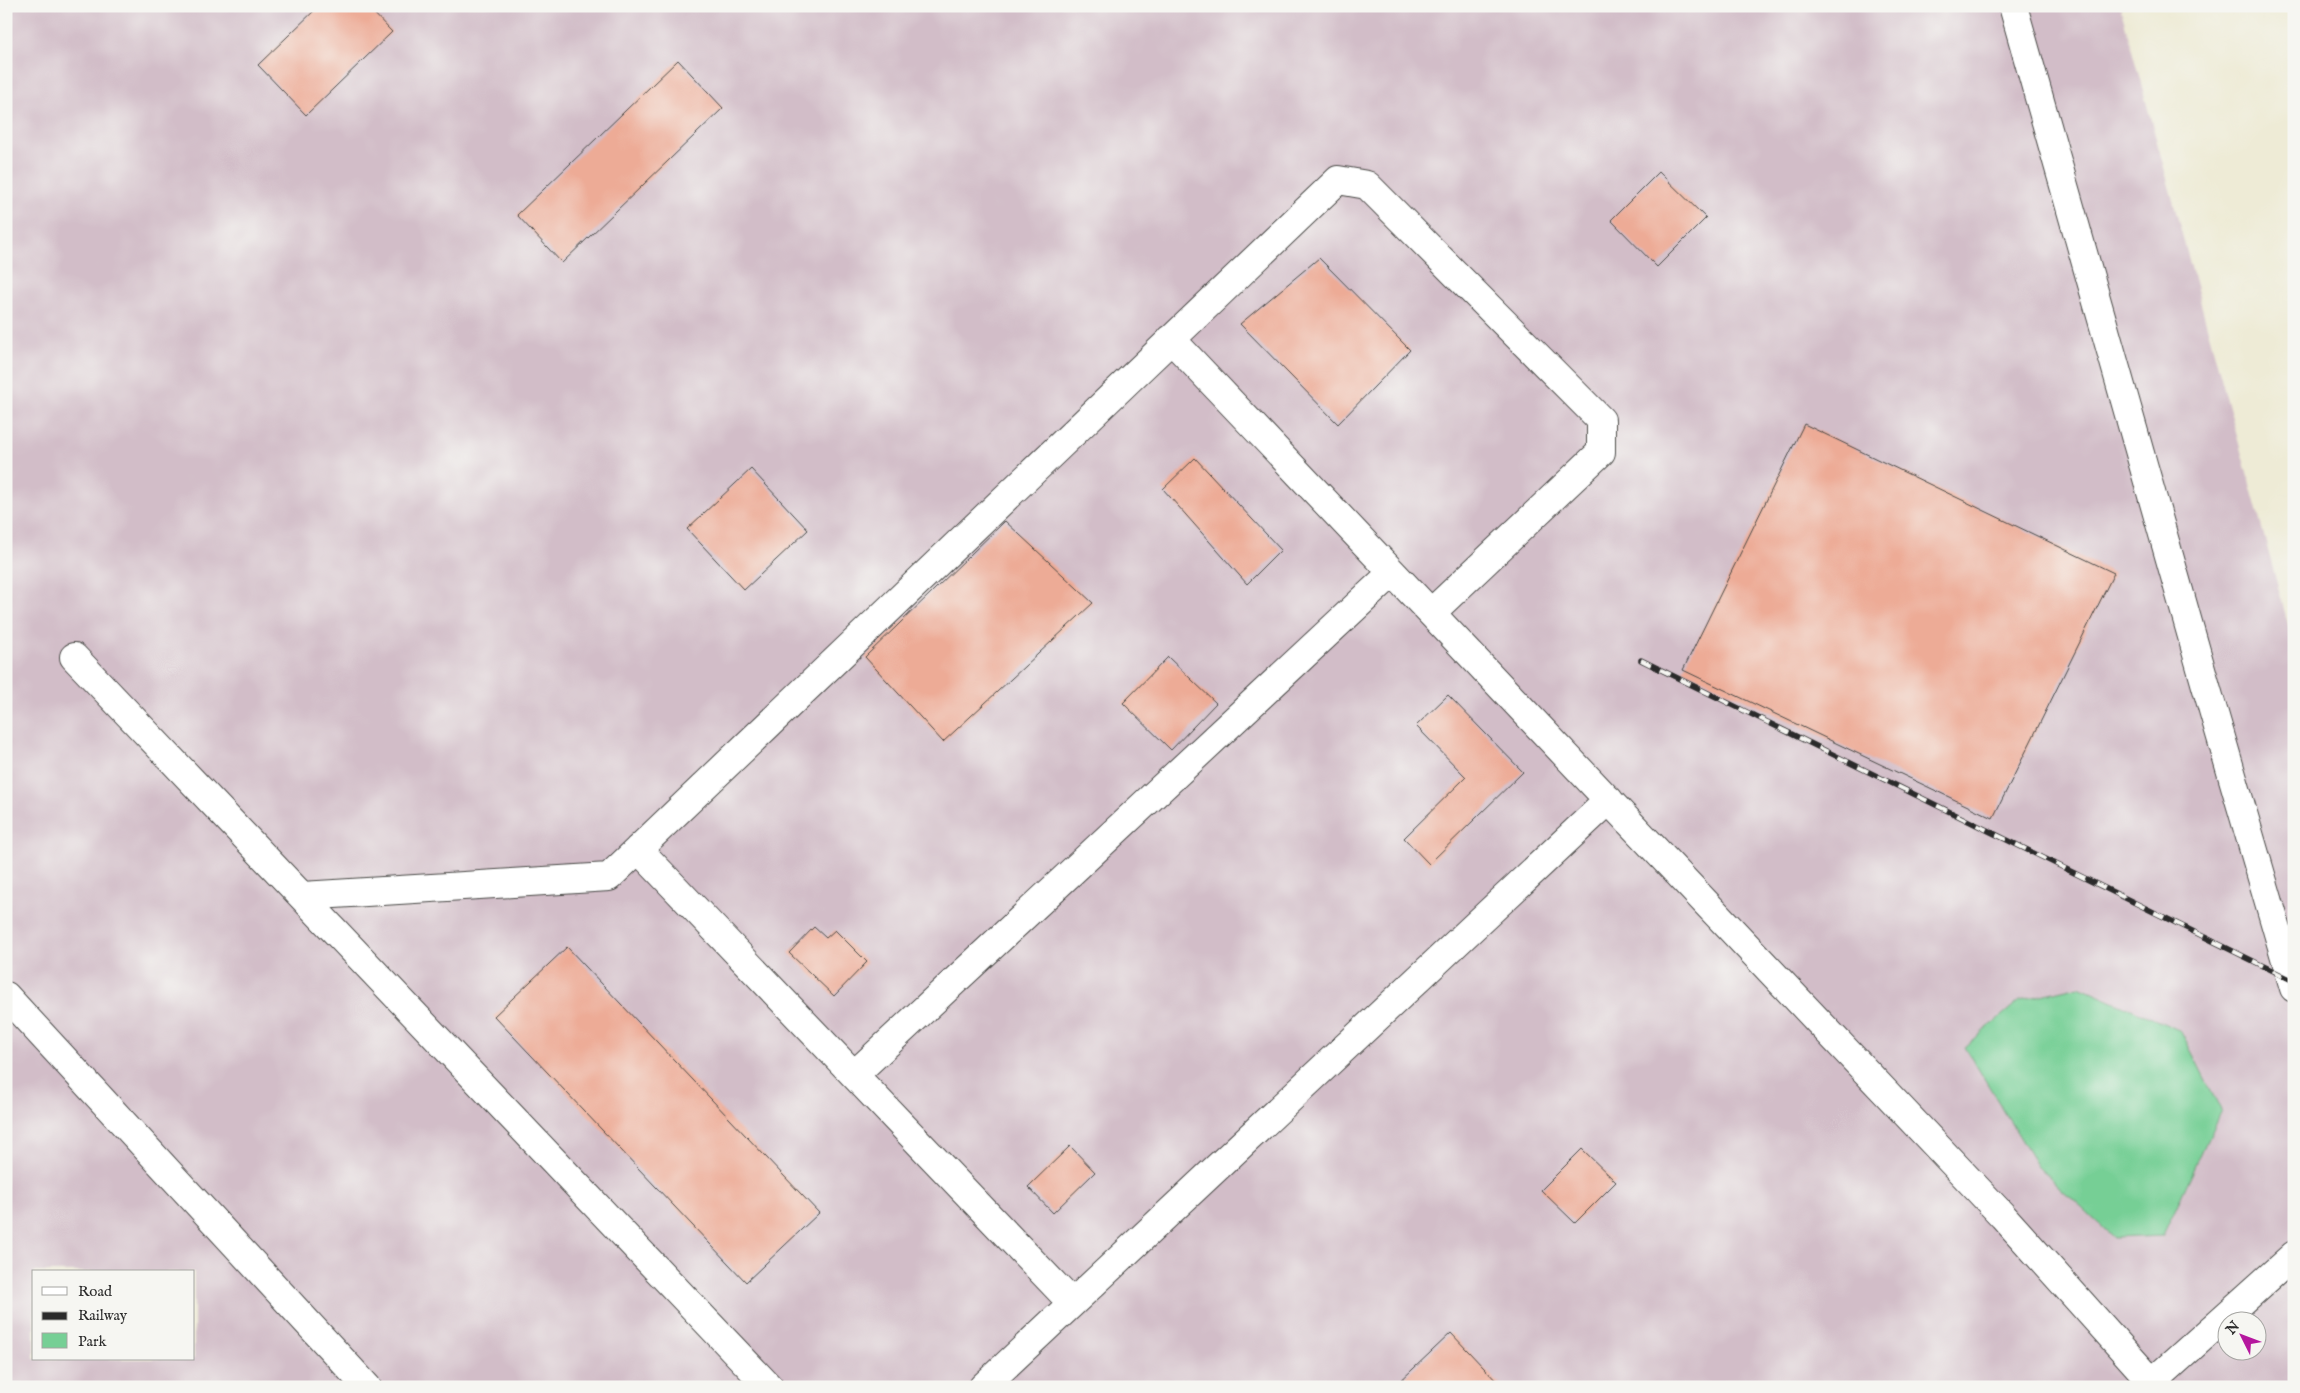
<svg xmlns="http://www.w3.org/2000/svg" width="2300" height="1393" font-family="'IM FELL English',serif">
<rect width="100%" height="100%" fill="#f6f6f2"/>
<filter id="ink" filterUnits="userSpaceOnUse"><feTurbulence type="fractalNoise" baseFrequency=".02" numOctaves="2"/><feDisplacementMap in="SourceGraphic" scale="10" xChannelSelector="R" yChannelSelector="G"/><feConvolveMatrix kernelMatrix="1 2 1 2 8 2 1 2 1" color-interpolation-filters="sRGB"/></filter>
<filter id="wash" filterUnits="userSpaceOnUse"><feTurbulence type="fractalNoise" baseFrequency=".0096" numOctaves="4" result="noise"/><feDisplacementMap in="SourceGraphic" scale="20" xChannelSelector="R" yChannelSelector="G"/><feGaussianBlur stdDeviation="1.12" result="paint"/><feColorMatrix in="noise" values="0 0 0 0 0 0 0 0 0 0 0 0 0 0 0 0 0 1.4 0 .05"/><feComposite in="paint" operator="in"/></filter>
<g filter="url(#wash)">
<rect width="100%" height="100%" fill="#eeebd6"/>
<!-- industrial -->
<path fill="#d2bdc8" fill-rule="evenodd" d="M 6,6 L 2120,6 L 2294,646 L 2294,1387 L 6,1387 ZM 34,1272 L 194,1272 L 194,1359 L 34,1359 ZM 2228,1320 L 2258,1320 L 2258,1350 L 2228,1350 Z"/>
<!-- green -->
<path fill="#76cf95" stroke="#507d60" d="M 2079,986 L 2181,1031 L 2221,1110 L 2163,1236 L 2114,1238 L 2038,1167 L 1965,1047 L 2020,1000 Z"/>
<g id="blocks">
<!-- building -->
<path fill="#edab96" d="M 319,6 L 367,6 L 392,32 L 306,115 L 258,65 Z
M 678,60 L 723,108 L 562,263 L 517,215 Z
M 1659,172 L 1706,218 L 1657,267 L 1611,220 Z
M 1319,258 L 1410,350 L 1338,424 L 1240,324 Z
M 1804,424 L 2114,573 L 1993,818 L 1683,670 Z
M 1195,458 L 1281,550 L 1247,584 L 1163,489 Z
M 751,469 L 808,530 L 744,590 L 687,529 Z
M 1005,521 L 1093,603 L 943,742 L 865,657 Z
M 1168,657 L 1216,703 L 1171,750 L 1123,703 Z
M 1448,695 L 1523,772 L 1429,864 L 1404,838 L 1466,777 L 1416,726 Z
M 814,927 L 826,938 L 835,930 L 867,962 L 834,996 L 789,953 Z
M 567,947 L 819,1213 L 746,1282 L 494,1016 Z
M 1070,1146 L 1095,1172 L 1053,1213 L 1028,1187 Z
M 1582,1149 L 1616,1182 L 1575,1223 L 1541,1190 Z
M 1451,1333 L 1500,1385 L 1394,1387 Z"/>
</g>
</g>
<g filter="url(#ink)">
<use href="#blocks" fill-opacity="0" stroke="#484845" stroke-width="1"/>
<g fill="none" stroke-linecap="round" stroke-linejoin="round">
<defs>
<path id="minor" d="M 2013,6 L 2206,686 L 2294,988
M 1171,339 L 2003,1216 L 2152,1382
M 74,657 L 769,1387
M 638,849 L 1072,1303
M 302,896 L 609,877 L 1338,180 L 1367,185 L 1601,420 L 1601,452 L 1431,613
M 6,996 L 367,1387
M 854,1075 L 1392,573
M 983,1387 L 1609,800
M 2147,1387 L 2294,1255"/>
</defs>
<!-- minor casing -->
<use href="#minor" stroke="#484845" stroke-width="30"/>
<!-- minor -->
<use href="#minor" stroke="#fff" stroke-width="28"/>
<defs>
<path id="rail" d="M 1641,660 L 2294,981"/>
</defs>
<!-- rail casing -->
<use href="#rail" stroke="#2b2b2b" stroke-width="5.5"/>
<!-- rail -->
<use href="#rail" stroke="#f6f6f2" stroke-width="4" stroke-dasharray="11" stroke-linecap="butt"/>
</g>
</g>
<!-- margin -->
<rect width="2300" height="1393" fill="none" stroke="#f6f6f2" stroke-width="25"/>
<!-- legend -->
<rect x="32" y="1270" width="162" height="90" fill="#f6f6f2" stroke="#a5a5a2"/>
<rect x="42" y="1287" width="25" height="8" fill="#ffffff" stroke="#a5a5a2"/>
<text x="78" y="1296" font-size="15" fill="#2b2b2b">Road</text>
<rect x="42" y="1312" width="25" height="8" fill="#2b2b2b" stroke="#a5a5a2"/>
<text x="78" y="1320" font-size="15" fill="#2b2b2b">Railway</text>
<rect x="42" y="1333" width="25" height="15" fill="#76cf95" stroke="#a5a5a2"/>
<text x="78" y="1346" font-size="15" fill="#2b2b2b">Park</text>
<!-- north arrow -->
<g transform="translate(2242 1336) rotate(312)"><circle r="24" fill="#f6f6f2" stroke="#a5a5a2"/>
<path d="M0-4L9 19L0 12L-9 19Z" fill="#b5179e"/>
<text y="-8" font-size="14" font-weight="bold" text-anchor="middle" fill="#2b2b2b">N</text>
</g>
</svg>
